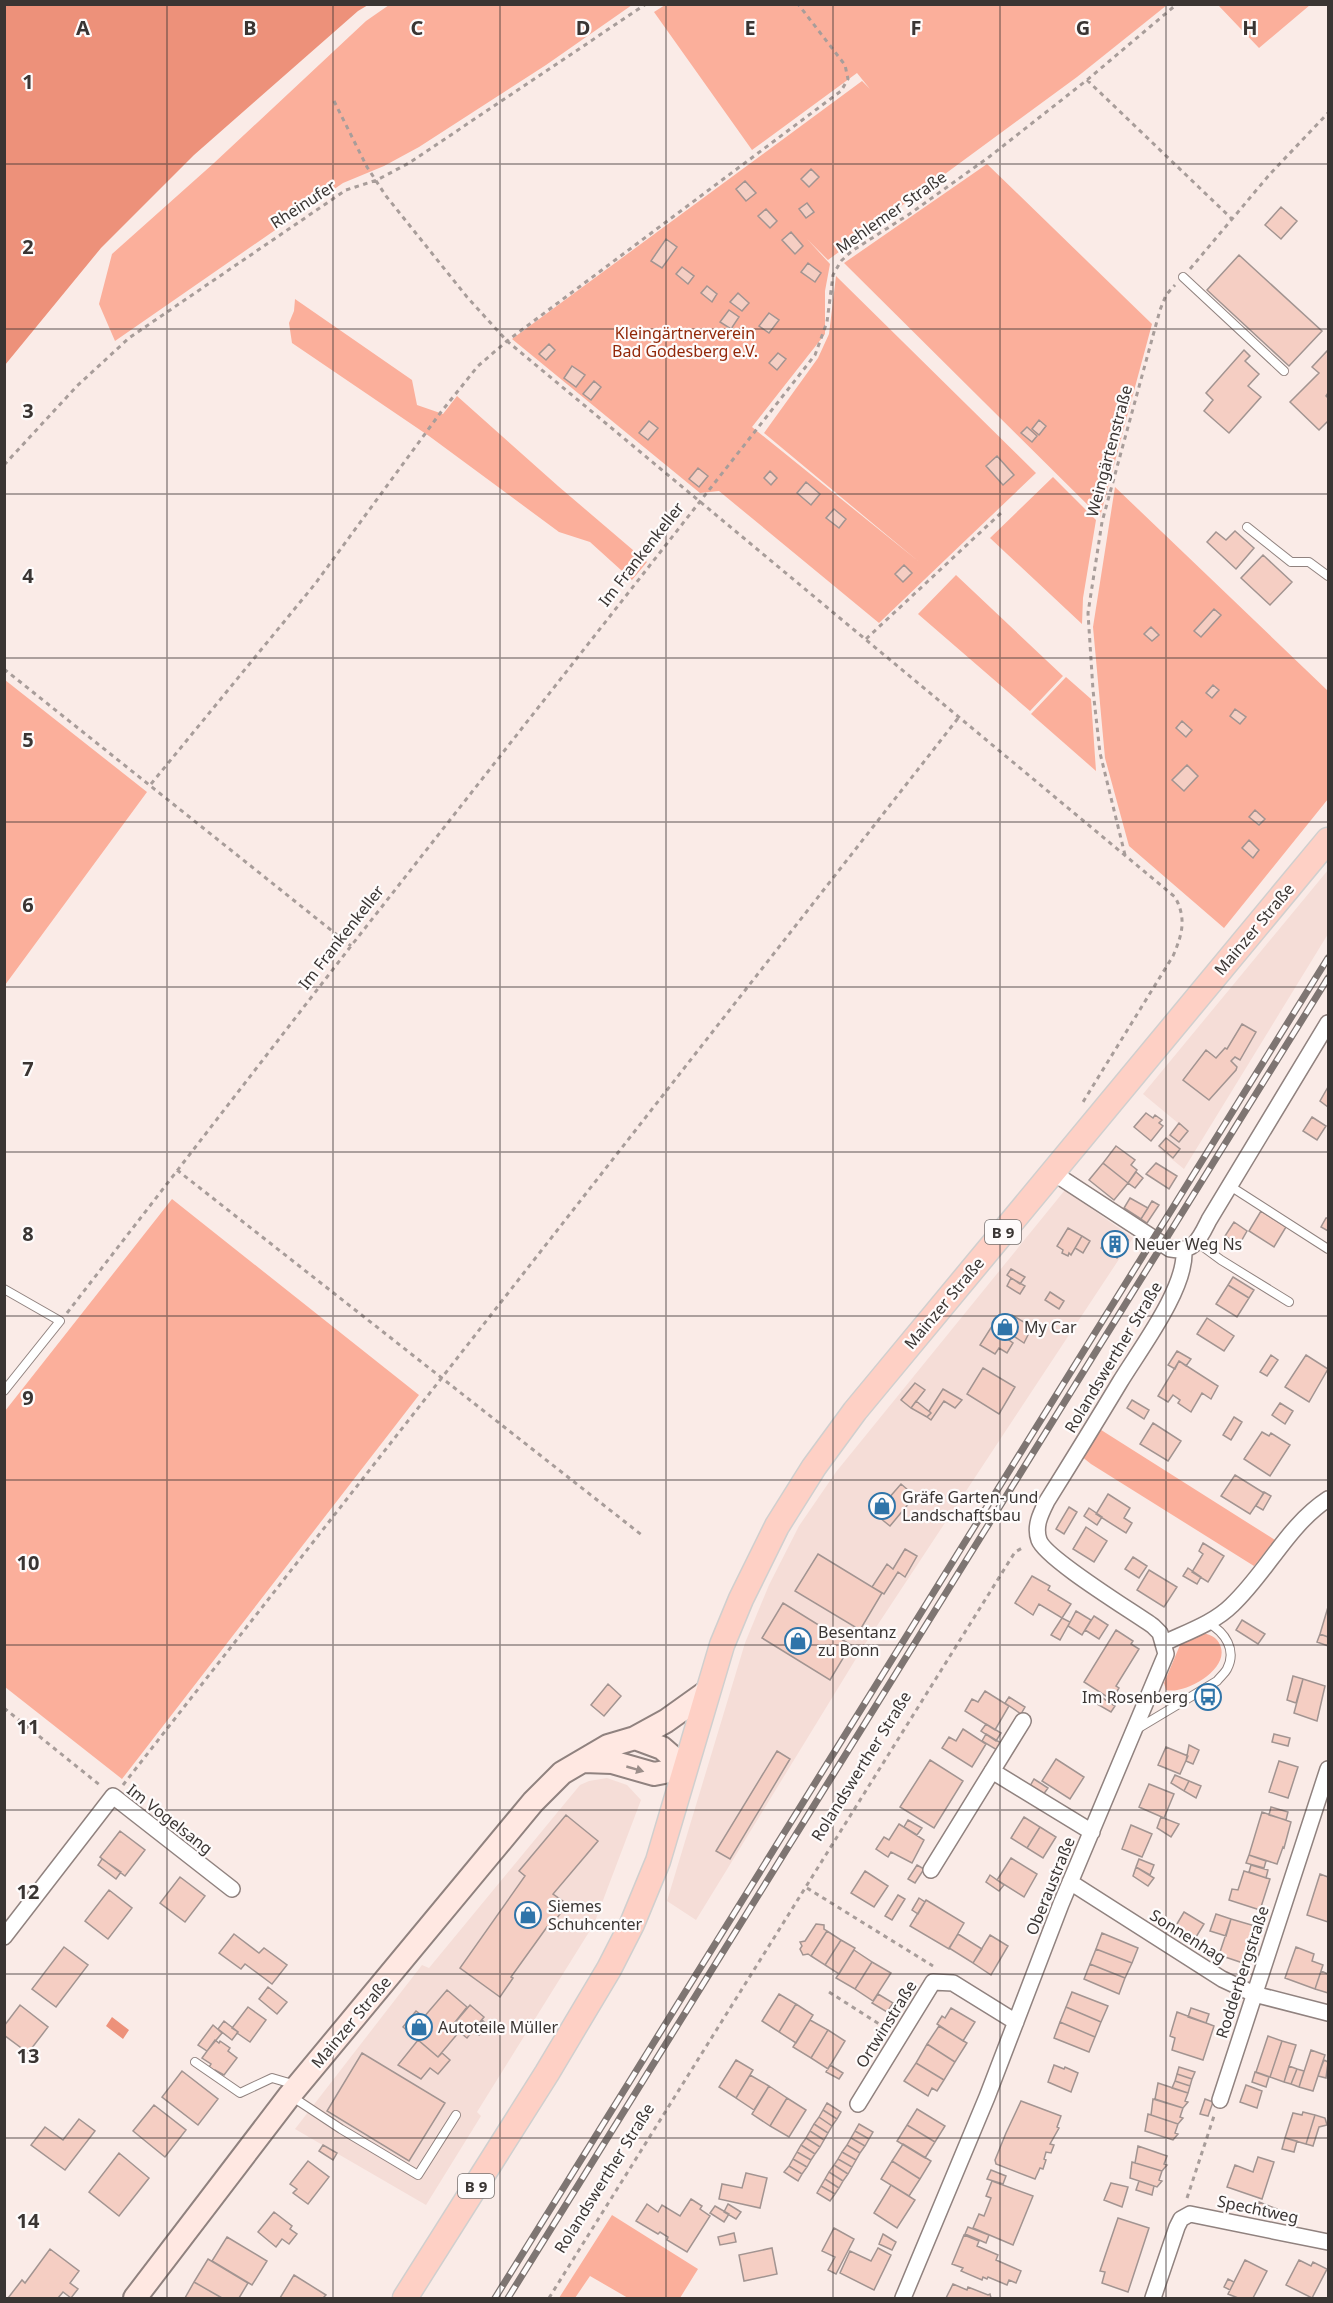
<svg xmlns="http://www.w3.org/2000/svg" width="1333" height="2303" font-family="'Noto Sans',sans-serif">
<rect width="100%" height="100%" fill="#faebe7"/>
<!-- built -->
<path fill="#f5ddd7" d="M 1328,870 L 1328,934 L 1184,1169 L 1158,1148 L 1178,1123 L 1143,1094 Z
M 1065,1190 L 1133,1238 L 865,1644 L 696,1920 L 667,1901 L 745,1643 L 769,1585 L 799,1526 L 836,1472 Z
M 607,1778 L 627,1785 L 641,1800 L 594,1924 L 477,2112 L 481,2116 L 426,2205 L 295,2129 L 422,1965 L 429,1968 L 580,1785 L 589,1781 Z"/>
<!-- green -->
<path fill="#fbaf9b" d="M 389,5 L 632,5 L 546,65 L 419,147 L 384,166 L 343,183 L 115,341 L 99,304 L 112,254 L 214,163 L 366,21 Z
M 665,5 L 1167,5 L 1077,77 L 828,260 L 807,239 L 830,264 L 825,291 L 825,334 L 752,427 L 918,561 L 764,433 L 818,358 L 829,334 L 836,276 L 1036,473 L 879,623 L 719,491 L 700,493 L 512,339 L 862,81 L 870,89 L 857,73 L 752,150 L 654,12 Z
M 1218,5 L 1310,5 L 1259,48 Z
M 987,164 L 1152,324 L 1100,517 L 844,263 Z
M 295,299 L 412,380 L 417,405 L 443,414 L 457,396 L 558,486 L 647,562 L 632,580 L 590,542 L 559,532 L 429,436 L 292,343 L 289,323 L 294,311 Z
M 1053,477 L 1096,520 L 1083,598 L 1082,624 L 990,538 Z
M 1115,487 L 1328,691 L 1328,799 L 1224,928 L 1129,846 L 1105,758 L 1093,627 Z
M 956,575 L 1063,676 L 1030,711 L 918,614 Z
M 1066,677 L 1091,699 L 1096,771 L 1031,714 Z
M 5,680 L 147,792 L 5,985 Z
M 172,1199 L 419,1395 L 122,1779 L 5,1687 L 5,1411 Z
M 1098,1428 L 1275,1540 L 1254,1566 L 1091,1464 L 1081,1456 Z
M 1201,1633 C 1210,1634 1217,1637 1220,1645 C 1231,1669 1184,1695 1166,1690 L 1164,1683 L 1180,1645 L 1185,1640 Z
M 612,2215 L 698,2269 L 680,2298 L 628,2298 L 590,2276 L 575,2298 L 559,2298 Z"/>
<!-- water -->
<path fill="#ed917a" d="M 5,4 L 368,4 L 368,5 L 358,11 L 194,155 L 101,248 L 5,365 Z
M 112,2017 L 129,2030 L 123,2039 L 106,2026 Z"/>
<!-- building -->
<path fill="#f5cec3" stroke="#a29491" stroke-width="1.5" d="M 811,169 L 819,177 L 809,187 L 801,179 Z
M 745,181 L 756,193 L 746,201 L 736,189 Z
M 807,203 L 814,212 L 806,218 L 799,209 Z
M 1281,207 L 1297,221 L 1281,239 L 1265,225 Z
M 766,209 L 777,221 L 770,228 L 758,216 Z
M 791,232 L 803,246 L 795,254 L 782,240 Z
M 666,239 L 677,247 L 662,268 L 651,261 Z
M 1239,255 L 1322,331 L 1289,366 L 1207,290 Z
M 808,263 L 821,273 L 815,282 L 801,272 Z
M 682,267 L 694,276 L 688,284 L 676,274 Z
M 707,286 L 717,294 L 712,302 L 701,293 Z
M 738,293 L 749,303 L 742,311 L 730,302 Z
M 729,310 L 739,317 L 731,329 L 720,322 Z
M 769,313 L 779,320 L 769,333 L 759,326 Z
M 549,344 L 555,350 L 546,360 L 539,354 Z
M 1244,350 L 1250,356 L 1245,361 L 1259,374 L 1248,386 L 1261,397 L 1229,433 L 1204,411 L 1213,400 L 1206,393 Z
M 1328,350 L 1328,393 L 1326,396 L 1328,398 L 1328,421 L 1319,430 L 1290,402 L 1319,373 L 1312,367 Z
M 778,353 L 786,359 L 777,370 L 769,363 Z
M 572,366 L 585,375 L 576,387 L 564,378 Z
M 594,381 L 601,387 L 591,400 L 583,394 Z
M 1039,420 L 1046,426 L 1039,435 L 1032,429 Z
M 649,421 L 658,428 L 648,440 L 639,433 Z
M 1027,427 L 1037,436 L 1032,442 L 1021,433 Z
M 997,456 L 1014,475 L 1003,485 L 986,466 Z
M 698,468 L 708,476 L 699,487 L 689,479 Z
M 770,471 L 777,478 L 771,485 L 764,478 Z
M 806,482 L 820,494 L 811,505 L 797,493 Z
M 834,509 L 846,519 L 839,528 L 826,518 Z
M 1235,531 L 1254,548 L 1236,569 L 1207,542 L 1216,532 L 1226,540 Z
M 1263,555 L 1292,582 L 1270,605 L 1241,578 Z
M 904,565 L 912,573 L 903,582 L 895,574 Z
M 1214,609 L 1221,615 L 1201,637 L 1194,631 Z
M 1151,627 L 1159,635 L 1152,641 L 1144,634 Z
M 1213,685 L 1219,690 L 1212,698 L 1206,693 Z
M 1235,709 L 1246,717 L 1240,724 L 1230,716 Z
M 1182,721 L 1192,730 L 1186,737 L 1176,728 Z
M 1187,765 L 1198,776 L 1184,791 L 1172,780 Z
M 1255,810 L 1265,819 L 1259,825 L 1249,817 Z
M 1249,840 L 1259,850 L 1253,858 L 1242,848 Z
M 1242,1024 L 1256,1032 L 1240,1060 L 1235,1057 L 1231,1061 L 1237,1067 L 1236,1070 L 1209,1100 L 1183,1080 L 1206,1050 L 1216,1058 L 1225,1048 L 1227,1049 Z
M 1328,1087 L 1328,1107 L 1320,1101 Z
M 1146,1113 L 1153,1118 L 1155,1115 L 1162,1120 L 1159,1123 L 1163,1126 L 1151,1141 L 1134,1127 Z
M 1312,1117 L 1326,1126 L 1317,1140 L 1303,1131 Z
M 1179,1123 L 1188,1131 L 1179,1142 L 1170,1135 Z
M 1166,1138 L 1180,1149 L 1173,1158 L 1159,1146 Z
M 1116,1146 L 1135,1160 L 1131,1165 L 1137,1170 L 1128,1183 L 1103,1163 Z
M 1103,1163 L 1128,1183 L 1114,1200 L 1089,1180 Z
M 1156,1163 L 1177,1176 L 1169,1189 L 1146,1174 Z
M 1136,1172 L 1143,1178 L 1135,1188 L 1128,1183 Z
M 1130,1198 L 1148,1208 L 1141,1219 L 1124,1208 Z
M 1152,1201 L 1159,1205 L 1147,1223 L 1141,1219 Z
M 1261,1211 L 1286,1227 L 1274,1247 L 1249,1231 Z
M 1326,1218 L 1328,1218 L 1328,1231 L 1321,1227 Z
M 1234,1222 L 1247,1231 L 1239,1245 L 1225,1236 Z
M 1068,1228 L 1082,1236 L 1071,1255 L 1069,1253 L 1068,1256 L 1062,1253 L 1063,1250 L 1057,1246 Z
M 1118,1233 L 1128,1240 L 1117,1258 L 1101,1248 L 1109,1235 L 1114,1238 Z
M 1082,1236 L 1090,1241 L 1083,1253 L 1075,1248 Z
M 1011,1269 L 1025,1277 L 1020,1284 L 1007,1275 Z
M 1233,1277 L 1254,1290 L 1249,1298 L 1228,1285 Z
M 1011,1278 L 1025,1286 L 1020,1294 L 1007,1286 Z
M 1228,1285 L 1249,1298 L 1237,1317 L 1216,1304 Z
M 1050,1292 L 1064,1301 L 1059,1309 L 1045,1300 Z
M 999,1315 L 1008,1321 L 1012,1315 L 1032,1327 L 1024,1343 L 1012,1335 L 1009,1340 L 1013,1343 L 1007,1353 L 999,1348 L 995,1354 L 980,1345 Z
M 1207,1318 L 1234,1336 L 1224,1351 L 1197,1334 Z
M 1177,1351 L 1191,1359 L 1186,1366 L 1179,1361 L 1175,1369 L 1168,1365 Z
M 1271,1355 L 1278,1360 L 1267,1376 L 1260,1372 Z
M 1306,1355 L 1328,1369 L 1309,1402 L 1285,1387 Z
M 1179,1361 L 1218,1386 L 1211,1399 L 1202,1393 L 1191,1412 L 1178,1403 L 1180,1400 L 1173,1395 L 1168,1402 L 1158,1396 Z
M 983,1368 L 1015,1387 L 999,1414 L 967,1394 Z
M 915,1383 L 925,1390 L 911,1408 L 901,1400 Z
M 943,1389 L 962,1400 L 955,1408 L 944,1401 L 931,1420 L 927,1417 L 931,1413 L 929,1411 Z
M 1132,1400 L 1149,1410 L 1144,1419 L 1127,1408 Z
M 916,1401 L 931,1413 L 927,1417 L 911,1408 Z
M 1280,1403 L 1293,1411 L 1285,1424 L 1272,1415 Z
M 1234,1417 L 1242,1422 L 1231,1440 L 1223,1435 Z
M 1153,1423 L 1181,1441 L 1168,1461 L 1140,1444 Z
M 1262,1432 L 1269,1436 L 1271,1433 L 1290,1445 L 1270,1476 L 1244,1459 Z
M 1235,1475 L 1264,1493 L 1250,1514 L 1221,1496 Z
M 901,1484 L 915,1496 L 890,1526 L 875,1514 Z
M 1264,1492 L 1271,1496 L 1263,1510 L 1256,1506 Z
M 1108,1494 L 1130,1508 L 1124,1518 L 1132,1523 L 1126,1533 L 1096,1514 Z
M 1069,1507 L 1077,1512 L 1064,1534 L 1056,1529 Z
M 1089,1508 L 1102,1517 L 1097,1525 L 1084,1516 Z
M 1086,1527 L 1107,1541 L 1094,1562 L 1073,1549 Z
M 1203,1543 L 1224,1556 L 1208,1582 L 1192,1572 L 1203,1554 L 1199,1551 Z
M 905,1549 L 917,1556 L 905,1577 L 898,1572 L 884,1594 L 872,1587 L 887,1564 L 893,1569 Z
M 818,1554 L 882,1593 L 860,1630 L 795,1591 Z
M 1133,1557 L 1147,1566 L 1139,1578 L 1125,1569 Z
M 1188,1568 L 1201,1577 L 1197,1584 L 1183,1576 Z
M 1149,1570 L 1177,1587 L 1164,1607 L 1137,1590 Z
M 1032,1576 L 1050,1586 L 1048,1590 L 1071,1604 L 1062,1618 L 1039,1604 L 1033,1615 L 1015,1603 Z
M 783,1603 L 851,1645 L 830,1680 L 762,1638 Z
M 1328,1607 L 1328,1637 L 1320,1634 Z
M 1076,1611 L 1091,1620 L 1082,1635 L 1068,1626 Z
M 1094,1616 L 1108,1625 L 1099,1639 L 1085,1630 Z
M 1062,1618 L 1070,1622 L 1060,1640 L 1051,1635 Z
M 1242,1620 L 1265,1634 L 1258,1644 L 1236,1630 Z
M 1116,1630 L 1133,1641 L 1131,1644 L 1139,1649 L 1116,1686 L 1119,1688 L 1112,1700 L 1084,1682 Z
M 1320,1634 L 1328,1637 L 1328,1646 L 1317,1642 Z
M 1293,1676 L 1303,1679 L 1296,1703 L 1287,1700 Z
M 1303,1679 L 1325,1686 L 1317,1721 L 1294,1713 Z
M 608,1684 L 621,1696 L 604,1716 L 591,1705 Z
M 985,1691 L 1009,1706 L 995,1730 L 965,1711 L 972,1699 L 978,1702 Z
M 1009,1697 L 1025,1707 L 1021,1714 L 1005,1703 Z
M 1101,1697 L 1115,1706 L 1111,1712 L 1097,1704 Z
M 1214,1698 L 1216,1703 L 1205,1709 L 1202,1704 Z
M 986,1724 L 1001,1733 L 996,1741 L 981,1731 Z
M 963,1729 L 986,1744 L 972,1767 L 942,1748 L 949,1737 L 956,1741 Z
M 986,1734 L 1001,1743 L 997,1750 L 982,1741 Z
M 1274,1734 L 1290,1738 L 1288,1746 L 1272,1742 Z
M 1189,1745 L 1199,1750 L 1193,1764 L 1186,1761 Z
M 1166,1747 L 1188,1756 L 1180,1774 L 1158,1765 Z
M 777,1751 L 790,1759 L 730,1859 L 716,1851 Z
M 1056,1759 L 1084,1777 L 1070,1799 L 1042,1781 Z
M 930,1760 L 963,1781 L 934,1828 L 900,1807 Z
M 1279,1761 L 1298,1767 L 1288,1798 L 1269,1792 Z
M 1175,1775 L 1189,1781 L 1184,1791 L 1171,1783 Z
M 1034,1779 L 1048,1788 L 1043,1795 L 1030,1786 Z
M 1189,1781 L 1201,1786 L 1196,1798 L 1184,1791 Z
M 1149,1784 L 1174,1794 L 1164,1818 L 1139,1807 Z
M 1271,1807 L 1288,1812 L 1286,1820 L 1269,1815 Z
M 1262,1812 L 1291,1822 L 1284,1848 L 1283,1847 L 1277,1864 L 1249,1855 Z
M 566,1815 L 598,1841 L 553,1894 L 567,1904 L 550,1928 L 547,1927 L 511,1977 L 513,1978 L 500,1997 L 460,1968 L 525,1876 L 519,1871 Z
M 1024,1817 L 1040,1827 L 1027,1848 L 1011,1838 Z
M 1161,1817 L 1179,1824 L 1171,1837 L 1157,1828 Z
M 908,1820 L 922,1828 L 917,1835 L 904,1827 Z
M 899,1824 L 924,1840 L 912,1863 L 891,1852 L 888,1857 L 876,1849 L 884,1837 L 889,1840 Z
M 1131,1825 L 1152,1834 L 1142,1857 L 1122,1849 Z
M 1040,1827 L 1056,1837 L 1043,1858 L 1027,1848 Z
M 120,1831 L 145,1850 L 125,1876 L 100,1857 Z
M 1249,1855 L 1266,1861 L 1264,1868 L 1246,1863 Z
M 1011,1858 L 1037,1874 L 1024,1897 L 997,1880 Z
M 102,1859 L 121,1872 L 116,1879 L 98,1865 Z
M 1139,1859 L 1154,1865 L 1150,1875 L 1136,1867 Z
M 917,1865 L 924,1869 L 915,1883 L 908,1879 Z
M 1251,1865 L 1268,1870 L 1266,1878 L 1249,1872 Z
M 1136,1867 L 1154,1878 L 1148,1886 L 1133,1876 Z
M 865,1871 L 888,1886 L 874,1907 L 851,1893 Z
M 1244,1871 L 1270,1879 L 1260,1910 L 1229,1900 L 1232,1889 L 1238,1890 Z
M 1320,1874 L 1328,1877 L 1328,1922 L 1307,1915 Z
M 990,1875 L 1004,1885 L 999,1891 L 986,1882 Z
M 180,1877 L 205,1896 L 185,1922 L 160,1903 Z
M 109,1890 L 132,1908 L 108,1939 L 85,1921 Z
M 898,1895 L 905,1899 L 892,1920 L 885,1916 Z
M 919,1898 L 925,1902 L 918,1914 L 912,1910 Z
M 926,1900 L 964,1923 L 949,1949 L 910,1926 Z
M 1184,1912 L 1204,1924 L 1193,1942 L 1169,1927 L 1174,1929 Z
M 1216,1914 L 1231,1919 L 1226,1936 L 1210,1931 Z
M 1231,1919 L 1255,1926 L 1243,1963 L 1219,1955 Z
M 816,1924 L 824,1925 L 824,1929 L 827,1931 L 811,1956 L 808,1954 L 803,1955 L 800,1949 L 802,1946 L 800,1942 L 805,1941 Z
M 827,1931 L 841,1940 L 825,1965 L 811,1956 Z
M 1102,1933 L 1138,1948 L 1132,1963 L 1096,1949 Z
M 234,1934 L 259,1953 L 264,1948 L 287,1965 L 272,1984 L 245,1964 L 241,1969 L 219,1953 Z
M 958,1934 L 982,1949 L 973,1963 L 949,1948 Z
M 990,1935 L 1008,1946 L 991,1975 L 973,1963 Z
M 841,1940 L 855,1948 L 839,1974 L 825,1965 Z
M 64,1947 L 88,1965 L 56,2007 L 32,1989 Z
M 1296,1947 L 1314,1954 L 1312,1961 L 1323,1965 L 1315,1989 L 1285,1978 Z
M 1096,1949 L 1132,1963 L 1125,1978 L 1090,1964 Z
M 854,1950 L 872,1962 L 855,1989 L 836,1978 Z
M 872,1962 L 891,1973 L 873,2001 L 855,1989 Z
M 1090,1964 L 1125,1978 L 1119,1994 L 1084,1979 Z
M 1321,1971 L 1328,1974 L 1328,1993 L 1315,1989 Z
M 268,1987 L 287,2002 L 277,2014 L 259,1999 Z
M 447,1990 L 467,2007 L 452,2026 L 459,2032 L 438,2057 L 403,2027 L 416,2011 L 424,2017 Z
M 1072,1992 L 1108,2006 L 1101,2022 L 1066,2007 Z
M 779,1994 L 796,2004 L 779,2032 L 762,2021 Z
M 878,1994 L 893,2003 L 887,2012 L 872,2003 Z
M 796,2004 L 813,2015 L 796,2043 L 779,2032 Z
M 20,2005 L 48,2027 L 28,2053 L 4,2035 L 4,2026 Z
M 470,2005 L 484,2017 L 467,2038 L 452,2026 Z
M 248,2007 L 266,2020 L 250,2042 L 237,2033 L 238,2032 L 232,2028 Z
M 1066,2007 L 1101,2022 L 1095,2037 L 1060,2022 Z
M 951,2008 L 975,2022 L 963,2041 L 937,2024 L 942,2016 L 945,2018 Z
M 1191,2008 L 1209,2014 L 1206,2023 L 1188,2017 Z
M 1177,2012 L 1214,2026 L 1203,2060 L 1172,2050 L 1175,2038 L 1170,2036 Z
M 482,2020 L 488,2025 L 479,2035 L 473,2031 Z
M 810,2020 L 828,2030 L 811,2058 L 793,2047 Z
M 224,2021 L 238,2032 L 232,2040 L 218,2029 Z
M 1060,2022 L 1095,2037 L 1089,2052 L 1054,2038 Z
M 213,2025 L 222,2033 L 207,2051 L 198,2045 Z
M 939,2026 L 967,2043 L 955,2062 L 927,2044 Z
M 828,2030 L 845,2041 L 828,2069 L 811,2058 Z
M 1268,2036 L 1282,2041 L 1270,2077 L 1256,2072 Z
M 215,2040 L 219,2043 L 220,2041 L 230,2048 L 228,2051 L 237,2058 L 224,2075 L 215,2070 L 213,2073 L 208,2069 L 211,2064 L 202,2058 Z
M 418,2040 L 438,2057 L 442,2053 L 450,2060 L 438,2074 L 430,2068 L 421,2079 L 398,2065 Z
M 1282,2041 L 1296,2045 L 1284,2082 L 1270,2077 Z
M 927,2044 L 955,2062 L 944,2080 L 916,2063 Z
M 1311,2050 L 1325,2055 L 1313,2091 L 1299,2087 Z
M 362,2053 L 445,2103 L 409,2161 L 327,2111 Z
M 736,2060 L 753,2070 L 736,2098 L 719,2087 Z
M 1324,2060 L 1328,2062 L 1326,2078 L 1318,2076 Z
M 916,2063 L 944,2080 L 937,2091 L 932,2088 L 928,2096 L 904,2081 Z
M 830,2065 L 843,2073 L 839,2079 L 826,2072 Z
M 1054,2065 L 1064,2069 L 1065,2067 L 1078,2073 L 1071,2092 L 1048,2082 Z
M 1289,2066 L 1297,2069 L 1291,2084 L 1284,2082 Z
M 1179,2067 L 1195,2072 L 1192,2079 L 1177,2074 Z
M 1297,2069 L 1304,2071 L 1299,2087 L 1291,2084 Z
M 182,2071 L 218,2099 L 198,2125 L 162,2097 Z
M 1255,2072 L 1269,2077 L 1266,2087 L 1252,2082 Z
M 1177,2074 L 1192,2079 L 1190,2086 L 1175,2081 Z
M 750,2075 L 769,2086 L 754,2110 L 736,2098 Z
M 1175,2081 L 1190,2086 L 1188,2093 L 1172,2088 Z
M 1158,2083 L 1188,2093 L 1185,2101 L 1188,2102 L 1183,2108 L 1155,2099 Z
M 1246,2085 L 1262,2091 L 1257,2108 L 1240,2102 Z
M 769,2086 L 787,2098 L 770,2126 L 752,2114 Z
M 787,2098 L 806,2110 L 789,2137 L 770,2126 Z
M 1153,2099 L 1183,2108 L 1180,2117 L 1183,2118 L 1178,2124 L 1151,2115 Z
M 1205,2099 L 1213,2102 L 1208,2116 L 1200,2114 Z
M 1021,2101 L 1061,2116 L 1057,2127 L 1059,2128 L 1050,2144 L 1054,2145 L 1051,2153 L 1046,2152 L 1044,2159 L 1046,2160 L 1043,2169 L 1040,2168 L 1035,2179 L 996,2164 L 995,2160 L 1006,2133 Z
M 827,2103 L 841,2112 L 837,2119 L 823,2110 Z
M 154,2105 L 186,2130 L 165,2157 L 133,2131 Z
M 917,2109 L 945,2126 L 935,2142 L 907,2125 Z
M 823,2110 L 837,2119 L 832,2126 L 819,2117 Z
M 1303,2112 L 1315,2115 L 1306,2144 L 1285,2138 L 1293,2113 L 1302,2115 Z
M 1148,2114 L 1178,2124 L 1175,2133 L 1178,2134 L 1173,2140 L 1145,2131 Z
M 1315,2115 L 1325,2118 L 1327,2125 L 1319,2127 L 1313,2146 L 1306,2144 Z
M 819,2117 L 832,2126 L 828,2133 L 814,2124 Z
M 79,2119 L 95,2131 L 65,2170 L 31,2145 L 45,2127 L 63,2140 Z
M 814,2124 L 828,2133 L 824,2140 L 810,2131 Z
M 859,2124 L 873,2132 L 869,2139 L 855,2131 Z
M 907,2125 L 935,2142 L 925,2158 L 897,2141 Z
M 810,2131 L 824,2140 L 820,2147 L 806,2138 Z
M 855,2131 L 869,2139 L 865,2146 L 851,2138 Z
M 806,2138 L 820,2147 L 815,2154 L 801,2145 Z
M 851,2138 L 865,2146 L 860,2153 L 847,2145 Z
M 1285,2138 L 1297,2141 L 1294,2152 L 1282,2149 Z
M 903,2144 L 931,2161 L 920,2179 L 892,2161 Z
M 323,2145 L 337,2153 L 333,2160 L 319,2151 Z
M 801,2145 L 815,2154 L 811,2160 L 797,2152 Z
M 847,2145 L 860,2153 L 856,2160 L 842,2152 Z
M 1138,2146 L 1167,2156 L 1164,2164 L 1167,2165 L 1162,2171 L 1135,2163 Z
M 797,2152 L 811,2160 L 807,2167 L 793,2159 Z
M 842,2152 L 856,2160 L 852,2167 L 838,2159 Z
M 119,2153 L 149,2178 L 119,2216 L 89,2192 Z
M 1258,2157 L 1274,2162 L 1262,2199 L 1227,2187 L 1235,2165 L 1253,2172 Z
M 793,2159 L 807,2167 L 802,2174 L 789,2166 Z
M 838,2159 L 852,2167 L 848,2174 L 834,2165 Z
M 308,2161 L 329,2177 L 308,2204 L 293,2193 L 297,2189 L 290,2184 Z
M 892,2161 L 920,2179 L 909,2196 L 881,2179 Z
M 1132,2162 L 1162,2171 L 1159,2180 L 1162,2181 L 1157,2187 L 1130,2178 Z
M 834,2165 L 848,2174 L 843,2181 L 829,2172 Z
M 789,2166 L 802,2174 L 798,2181 L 784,2172 Z
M 991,2170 L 1006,2176 L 1003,2184 L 987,2179 Z
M 829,2172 L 843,2181 L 839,2188 L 825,2179 Z
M 746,2173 L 767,2178 L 760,2208 L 719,2199 L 722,2184 L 742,2188 Z
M 825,2179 L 839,2188 L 835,2194 L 821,2186 Z
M 992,2181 L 1033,2196 L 1013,2245 L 973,2228 L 979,2214 L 984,2216 L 991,2198 L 986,2196 Z
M 1139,2181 L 1154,2186 L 1152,2195 L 1136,2190 Z
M 1111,2183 L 1128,2187 L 1122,2207 L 1104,2200 Z
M 891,2185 L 915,2200 L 897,2228 L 874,2213 Z
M 821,2186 L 835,2194 L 830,2201 L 817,2193 Z
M 691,2199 L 702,2206 L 700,2209 L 710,2216 L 687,2252 L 667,2240 L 668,2237 L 660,2232 L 658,2234 L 636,2221 L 647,2204 L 658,2212 L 662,2205 L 680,2216 Z
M 1259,2202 L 1277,2209 L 1273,2219 L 1255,2212 Z
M 728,2204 L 741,2212 L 736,2219 L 724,2212 Z
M 715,2206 L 729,2214 L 724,2222 L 710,2213 Z
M 274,2212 L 292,2226 L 290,2229 L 297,2234 L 289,2244 L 282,2239 L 276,2247 L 258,2232 Z
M 1118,2218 L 1149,2228 L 1128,2292 L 1102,2283 L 1105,2272 L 1100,2271 Z
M 968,2227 L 989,2235 L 986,2243 L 965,2234 Z
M 834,2228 L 854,2239 L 836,2274 L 828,2270 L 835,2257 L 822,2251 Z
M 734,2233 L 736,2242 L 720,2245 L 718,2237 Z
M 883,2234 L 896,2242 L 892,2250 L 879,2244 Z
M 964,2235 L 979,2241 L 977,2246 L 998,2255 L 996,2260 L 1021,2271 L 1016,2283 L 1009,2280 L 1007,2285 L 988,2277 L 987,2279 L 983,2277 L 982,2280 L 961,2271 L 963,2268 L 952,2264 Z
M 227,2237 L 267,2261 L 252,2285 L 212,2261 Z
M 772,2248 L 777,2274 L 744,2281 L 739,2255 Z
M 878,2248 L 891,2255 L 874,2290 L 840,2273 L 850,2251 L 871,2261 Z
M 50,2249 L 79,2271 L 70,2283 L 78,2289 L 71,2298 L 63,2292 L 58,2298 L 8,2298 L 22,2280 L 25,2283 Z
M 208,2259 L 248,2283 L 239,2298 L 222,2298 L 194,2282 Z
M 1245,2260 L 1267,2271 L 1253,2298 L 1238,2298 L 1228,2294 Z
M 1299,2260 L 1311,2266 L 1313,2262 L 1327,2269 L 1312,2298 L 1286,2285 Z
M 294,2275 L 326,2295 L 323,2298 L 280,2298 Z
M 1228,2279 L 1234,2282 L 1230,2290 L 1224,2287 Z
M 194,2282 L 222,2298 L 185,2298 Z
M 953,2284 L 967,2290 L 968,2287 L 988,2295 L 990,2294 L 991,2298 L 946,2298 Z"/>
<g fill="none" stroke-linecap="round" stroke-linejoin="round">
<defs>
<path id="lane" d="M 1183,277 L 1284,371
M 1247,527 L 1291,562 L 1309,562 L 1328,576
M 1230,1186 L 1328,1249
M 1198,1243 L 1221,1260 L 1289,1302
M 4,1289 L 60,1321 L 4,1391
M 1137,1729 L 1217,1681 C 1220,1677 1225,1673 1227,1669 C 1237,1650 1225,1632 1208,1623
M 195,2062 L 240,2093 L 272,2078 L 296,2085
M 291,2096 L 341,2129 L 418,2175 L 456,2115"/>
<path id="street" d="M 1052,1172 L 1170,1249 C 1194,1254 1200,1238 1209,1220 L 1328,1023
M 1164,1643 C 1187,1632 1214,1623 1232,1605 C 1267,1572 1288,1525 1328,1499
M 992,1771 L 1092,1832
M 931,1870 L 1023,1721
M 1070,1882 L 1222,1979 L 1254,1994 L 1328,2013
M 4,1937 L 113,1796 L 232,1889
M 1220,2100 L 1328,1769
M 858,2104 L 933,1982 L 953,1983 L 1016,2022
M 903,2298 L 987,2097 L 1061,1904 L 1166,1654 L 1160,1633 L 1153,1626 C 1132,1611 1046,1559 1039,1540 C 1034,1526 1041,1513 1047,1501 C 1072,1461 1096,1422 1120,1382 C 1140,1349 1186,1289 1184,1251
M 1153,2298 L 1177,2227 L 1181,2219 L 1190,2214 L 1328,2242"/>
<path id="secondary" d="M 635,1738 L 662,1748 L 685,1768
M 584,1761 L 612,1762 L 654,1774 L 685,1768
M 135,2298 L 290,2095 L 533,1802 L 562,1773 L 608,1746 L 635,1738 L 666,1721 L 708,1691"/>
<path id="primary" d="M 405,2298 L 547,2073 L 609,1969 L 632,1924 L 658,1861 L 722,1645 L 741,1599 L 777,1526 L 814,1467 L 855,1411 L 1328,840"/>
</defs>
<!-- lane casing -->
<use href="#lane" stroke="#90827f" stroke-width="10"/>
<!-- street casing -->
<use href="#street" stroke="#90827f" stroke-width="18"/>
<!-- secondary casing -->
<use href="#secondary" stroke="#90827f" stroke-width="26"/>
<!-- primary casing -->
<use href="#primary" stroke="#d0cfce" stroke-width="27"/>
<!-- path -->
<path stroke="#a89d9a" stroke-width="3" stroke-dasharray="4.5 4.5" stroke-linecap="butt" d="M 1087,80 L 1232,219
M 334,101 L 367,167 L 386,196 L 467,297 L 507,341 L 1175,897 C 1187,919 1182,935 1173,956 L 1083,1102
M 1190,269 L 1270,174 L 1328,113
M 4,465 L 77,386 L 129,338 L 346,190 L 377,180 L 409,163 L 646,4
M 866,639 L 1001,513
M 4,669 L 351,946
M 151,784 L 315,584 L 441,412 L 478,366 L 507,341 L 841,91 L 848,79 L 845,65 L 798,4
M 1125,855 L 1100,753 L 1093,690 L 1088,613 L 1102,522 L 1160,310 L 1166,295 L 1175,285
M 177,1170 L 643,1536
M 67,1313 L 351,946 L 815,355 L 827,322 L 833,275 L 841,261 L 852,251 L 911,213 L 989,157 L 1087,80 L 1177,4
M 4,1708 L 101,1786
M 123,1785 L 959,717
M 807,1888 L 933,1966
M 829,1992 L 887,2029
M 1187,2198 L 1215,2113
M 549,2298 L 1015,1552 L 1024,1547"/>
<!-- lane -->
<use href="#lane" stroke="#fff" stroke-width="8"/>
<!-- street -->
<use href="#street" stroke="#fff" stroke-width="15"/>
<!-- secondary -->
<use href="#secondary" stroke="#ffe8e2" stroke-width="22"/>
<!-- primary -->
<use href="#primary" stroke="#fed0c5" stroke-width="24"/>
<defs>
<path id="rail" d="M 495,2298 L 1328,958
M 508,2298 L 1328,978"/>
</defs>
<!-- rail casing -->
<use href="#rail" stroke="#7e7572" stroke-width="7"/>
<!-- rail -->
<use href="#rail" stroke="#fefbfb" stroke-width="4.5" stroke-dasharray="14" stroke-linecap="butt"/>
</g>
<!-- one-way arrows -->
<defs><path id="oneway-solid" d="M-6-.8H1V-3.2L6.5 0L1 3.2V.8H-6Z" transform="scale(1.5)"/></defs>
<use fill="#9c8e8a" href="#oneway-solid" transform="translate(635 1769) rotate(16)"/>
<!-- grid -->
<path fill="none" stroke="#3a3533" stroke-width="1.5" stroke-opacity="0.55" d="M 167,4 L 167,2298M 333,4 L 333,2298M 500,4 L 500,2298M 666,4 L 666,2298M 833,4 L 833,2298M 1000,4 L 1000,2298M 1166,4 L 1166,2298M 4,164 L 1328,164M 4,329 L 1328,329M 4,494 L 1328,494M 4,658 L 1328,658M 4,822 L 1328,822M 4,987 L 1328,987M 4,1152 L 1328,1152M 4,1316 L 1328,1316M 4,1480 L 1328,1480M 4,1645 L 1328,1645M 4,1810 L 1328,1810M 4,1974 L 1328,1974M 4,2138 L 1328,2138"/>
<!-- icons -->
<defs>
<symbol id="building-ring" viewBox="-11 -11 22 22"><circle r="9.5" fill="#fefbfb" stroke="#2f74a9" stroke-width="1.5"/><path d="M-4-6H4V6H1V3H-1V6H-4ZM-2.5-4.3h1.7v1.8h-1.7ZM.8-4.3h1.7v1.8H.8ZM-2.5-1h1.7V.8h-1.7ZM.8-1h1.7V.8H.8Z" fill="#2f74a9"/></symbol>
<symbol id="shop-ring" viewBox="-11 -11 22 22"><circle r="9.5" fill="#fefbfb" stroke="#2f74a9" stroke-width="1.5"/><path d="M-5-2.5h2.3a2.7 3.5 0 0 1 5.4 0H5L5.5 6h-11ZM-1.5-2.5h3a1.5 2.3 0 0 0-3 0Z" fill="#2f74a9"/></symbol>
<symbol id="bus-ring" viewBox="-11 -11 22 22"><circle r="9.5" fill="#fefbfb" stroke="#2f74a9" stroke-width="1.5"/><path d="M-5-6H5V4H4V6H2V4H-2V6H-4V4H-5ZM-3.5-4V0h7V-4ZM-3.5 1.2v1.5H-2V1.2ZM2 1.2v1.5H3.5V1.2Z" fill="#2f74a9"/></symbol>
</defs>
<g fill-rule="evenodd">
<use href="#building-ring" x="1100" y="1229" width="30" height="30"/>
<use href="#shop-ring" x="990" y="1312" width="30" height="30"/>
<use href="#shop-ring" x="867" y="1491" width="30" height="30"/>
<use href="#shop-ring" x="783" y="1626" width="30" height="30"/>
<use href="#bus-ring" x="1193" y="1682" width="30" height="30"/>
<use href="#shop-ring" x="513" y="1900" width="30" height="30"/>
<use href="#shop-ring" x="404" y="2012" width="30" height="30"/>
</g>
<g text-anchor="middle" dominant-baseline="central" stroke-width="4.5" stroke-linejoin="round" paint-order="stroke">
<!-- shield labels -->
<g fill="#fefbfb" stroke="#75706f" stroke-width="1.5">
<rect x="985" y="1220" width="36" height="24" rx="4.5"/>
<rect x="458" y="2174" width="36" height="24" rx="4.5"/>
</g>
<g font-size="15" font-weight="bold" fill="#3a3533">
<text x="1003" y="1232">B 9</text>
<text x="476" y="2186">B 9</text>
</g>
<!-- street labels -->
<g font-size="16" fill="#3a3533" stroke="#fefbfb">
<text transform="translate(303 204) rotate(-33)">Rheinufer</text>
<text transform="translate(891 212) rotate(-35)">Mehlemer Straße</text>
<text transform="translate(1109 451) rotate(-75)">Weingärtenstraße</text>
<text transform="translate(641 554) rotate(-52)">Im Frankenkeller</text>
<text transform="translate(1254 929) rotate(-50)">Mainzer Straße</text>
<text transform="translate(341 937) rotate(-52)">Im Frankenkeller</text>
<text transform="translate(944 1303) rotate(-50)">Mainzer Straße</text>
<text transform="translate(1113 1357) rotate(-59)">Rolandswerther Straße</text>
<text transform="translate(861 1766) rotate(-58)">Rolandswerther Straße</text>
<text transform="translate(170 1819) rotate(38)">Im Vogelsang</text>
<text transform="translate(1050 1886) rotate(-68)">Oberaustraße</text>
<text transform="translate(1188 1936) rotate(32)">Sonnenhag</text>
<text transform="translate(1242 1972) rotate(-72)">Rodderbergstraße</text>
<text transform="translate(351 2022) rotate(-50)">Mainzer Straße</text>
<text transform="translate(886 2024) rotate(-58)">Ortwinstraße</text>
<text transform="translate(604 2178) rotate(-58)">Rolandswerther Straße</text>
<text transform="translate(1258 2209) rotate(12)">Spechtweg</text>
</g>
<!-- park labels -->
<g font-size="16" fill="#922809" stroke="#fefbfb">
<text x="685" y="333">Kleingärtnerverein<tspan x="685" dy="18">Bad Godesberg e.V.</tspan></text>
</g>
<!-- poi labels -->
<g font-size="16" fill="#3a3533" stroke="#fefbfb" text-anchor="start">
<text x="1134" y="1244">Neuer Weg Ns</text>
<text x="1024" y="1327">My Car</text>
<text x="902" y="1497">Gräfe Garten- und<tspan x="902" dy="18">Landschaftsbau</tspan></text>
<text x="818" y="1632">Besentanz<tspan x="818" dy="18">zu Bonn</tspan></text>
<text x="1188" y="1697" text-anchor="end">Im Rosenberg</text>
<text x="548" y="1906">Siemes<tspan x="548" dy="18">Schuhcenter</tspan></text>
<text x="438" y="2027">Autoteile Müller</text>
</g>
</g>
<g font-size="20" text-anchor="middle" font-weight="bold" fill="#3a3533" stroke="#fefbfb" stroke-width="4.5" stroke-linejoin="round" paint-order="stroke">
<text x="83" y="35">A</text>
<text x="250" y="35">B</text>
<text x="417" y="35">C</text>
<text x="583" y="35">D</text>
<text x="750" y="35">E</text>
<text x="916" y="35">F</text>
<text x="1083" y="35">G</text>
<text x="1250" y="35">H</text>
<text x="28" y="89">1</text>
<text x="28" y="254">2</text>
<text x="28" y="418">3</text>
<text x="28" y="583">4</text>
<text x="28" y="747">5</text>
<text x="28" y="912">6</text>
<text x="28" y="1076">7</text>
<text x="28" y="1241">8</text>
<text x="28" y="1405">9</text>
<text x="28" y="1570">10</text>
<text x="28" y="1734">11</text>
<text x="28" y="1899">12</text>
<text x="28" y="2063">13</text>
<text x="28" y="2228">14</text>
</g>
<!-- border -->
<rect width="1333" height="2303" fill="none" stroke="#3a3533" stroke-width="12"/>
</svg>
